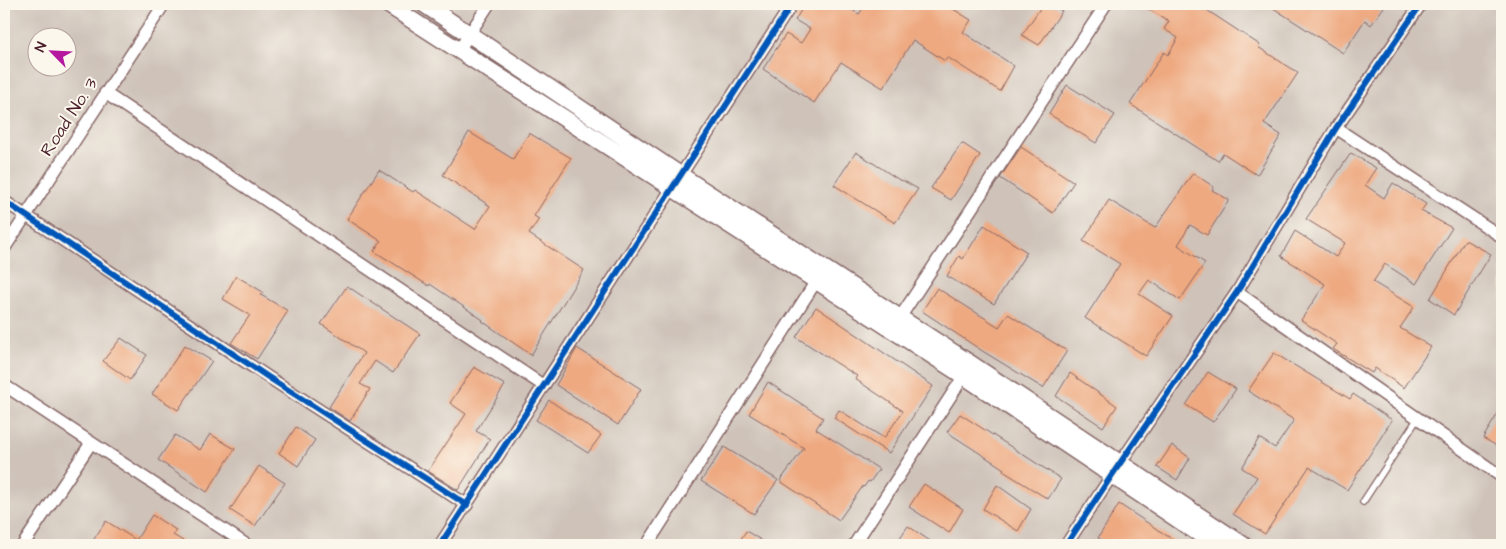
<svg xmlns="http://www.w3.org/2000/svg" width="1506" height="549" font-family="'Architects Daughter',sans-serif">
<rect width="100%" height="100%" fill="#fbf7ec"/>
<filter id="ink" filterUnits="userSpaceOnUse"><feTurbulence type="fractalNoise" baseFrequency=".02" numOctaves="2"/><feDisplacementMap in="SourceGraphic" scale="10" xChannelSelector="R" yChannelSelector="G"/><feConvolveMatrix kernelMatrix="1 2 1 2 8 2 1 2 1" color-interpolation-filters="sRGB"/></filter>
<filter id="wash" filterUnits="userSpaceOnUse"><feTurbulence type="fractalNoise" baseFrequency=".0096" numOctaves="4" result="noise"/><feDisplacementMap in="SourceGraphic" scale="20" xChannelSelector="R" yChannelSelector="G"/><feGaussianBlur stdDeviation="1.12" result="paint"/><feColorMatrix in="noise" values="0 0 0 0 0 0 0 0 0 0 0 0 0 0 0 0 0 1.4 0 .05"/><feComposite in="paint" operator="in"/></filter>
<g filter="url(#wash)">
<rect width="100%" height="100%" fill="#f5ebd5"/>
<!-- industrial -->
<path fill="#cec2b9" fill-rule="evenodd" d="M 4,4 L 1502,4 L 1502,545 L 4,545 ZM 38,38 L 68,38 L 68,68 L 38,68 Z"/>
<g id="blocks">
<!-- building -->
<path fill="#eea980" d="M 805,4 L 842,4 L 859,14 L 866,4 L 945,4 L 971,20 L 963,32 L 1014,66 L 1000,91 L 947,57 L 945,61 L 913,40 L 883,88 L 841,62 L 814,103 L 763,69 L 786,34 L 801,43 L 810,29 L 795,20 Z
M 1043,4 L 1051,4 L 1062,11 L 1039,45 L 1022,35 Z
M 1139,4 L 1193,4 L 1198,7 L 1199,5 L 1260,45 L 1258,47 L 1298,73 L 1264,124 L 1281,135 L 1257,175 L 1223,153 L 1218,161 L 1130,104 L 1164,52 L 1168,55 L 1178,38 L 1164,29 L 1169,21 Z
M 1267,4 L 1386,4 L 1371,25 L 1365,20 L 1343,53 Z
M 1067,85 L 1115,115 L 1096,143 L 1049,114 Z
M 469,132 L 513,159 L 529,133 L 571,158 L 534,216 L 539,219 L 529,234 L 584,270 L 531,355 L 482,321 L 483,320 L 430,284 L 429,286 L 374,251 L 381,241 L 347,219 L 379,170 L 413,192 L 415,190 L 475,229 L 490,206 L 443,175 Z
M 962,143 L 980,155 L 951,200 L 931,188 Z
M 1021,147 L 1074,182 L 1053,213 L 1000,178 Z
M 856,152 L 901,181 L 902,180 L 918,189 L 895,223 L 834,185 Z
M 1351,153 L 1376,168 L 1365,185 L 1384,198 L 1393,183 L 1426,204 L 1421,211 L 1452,228 L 1416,284 L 1385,264 L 1373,282 L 1414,307 L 1400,328 L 1431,347 L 1404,388 L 1375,368 L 1372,373 L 1333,349 L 1337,344 L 1301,320 L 1325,284 L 1281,256 L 1295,231 L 1336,257 L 1345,243 L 1306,219 Z
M 1193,173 L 1214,187 L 1212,190 L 1229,200 L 1207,235 L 1190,225 L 1178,245 L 1205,263 L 1180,300 L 1149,280 L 1139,294 L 1173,316 L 1146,356 L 1085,318 L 1120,264 L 1083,241 L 1109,200 L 1155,228 Z
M 984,225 L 1027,252 L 994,304 L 947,276 L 959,256 L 963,259 Z
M 1465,240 L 1491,254 L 1454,315 L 1430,299 Z
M 236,276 L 263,292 L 261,295 L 288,311 L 257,359 L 231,343 L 250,315 L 223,299 Z
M 347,286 L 420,334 L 393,373 L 375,361 L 360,384 L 370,389 L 350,421 L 329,407 L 364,353 L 321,324 Z
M 937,288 L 999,327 L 1008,314 L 1067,351 L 1043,388 L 984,352 L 922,311 Z
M 816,307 L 933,386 L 889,453 L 834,418 L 839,410 L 884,438 L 903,411 L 855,379 L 857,376 L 796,337 Z
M 121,338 L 147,355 L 130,380 L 103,361 Z
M 185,345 L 212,361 L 178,410 L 152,394 Z
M 577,348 L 641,389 L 618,425 L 556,385 Z
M 1274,353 L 1350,399 L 1353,394 L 1392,420 L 1347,490 L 1309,467 L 1265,534 L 1233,514 L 1257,477 L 1242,468 L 1259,438 L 1275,448 L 1294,420 L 1248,391 Z
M 474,367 L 505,385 L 476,431 L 490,439 L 458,490 L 428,471 L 466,414 L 450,403 Z
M 1208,372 L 1236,389 L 1213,422 L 1186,405 Z
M 1070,373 L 1117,406 L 1103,427 L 1056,396 Z
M 768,382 L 823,418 L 816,429 L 879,469 L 870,482 L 868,481 L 864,487 L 863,486 L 839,520 L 780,481 L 804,448 L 749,414 Z
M 549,400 L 601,435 L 588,453 L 536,420 Z
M 1502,407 L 1502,449 L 1483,438 Z
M 960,414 L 1061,479 L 1048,499 L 1003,471 L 1004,469 L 947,432 Z
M 296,427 L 315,440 L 298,466 L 279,453 Z
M 210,434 L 235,449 L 207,492 L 158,460 L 175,435 L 200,450 Z
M 1172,445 L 1190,458 L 1177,480 L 1157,467 Z
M 724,447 L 778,480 L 754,514 L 701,481 Z
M 259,466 L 285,483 L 255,526 L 230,510 Z
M 924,484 L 963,509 L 949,533 L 909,507 Z
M 997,485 L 1031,509 L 1018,531 L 983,509 Z
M 1119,504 L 1181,545 L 1110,545 L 1098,538 Z
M 152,515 L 176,530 L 173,535 L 190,545 L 90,545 L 106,521 L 136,540 Z
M 908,526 L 936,545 L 895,545 Z
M 746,531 L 769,545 L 737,545 Z"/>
</g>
</g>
<g filter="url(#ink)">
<use href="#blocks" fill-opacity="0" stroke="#866666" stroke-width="1"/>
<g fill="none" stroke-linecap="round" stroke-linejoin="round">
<defs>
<path id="service" d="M 1363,502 L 1418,418"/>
<path id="minor" d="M 459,50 L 489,4
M 105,93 L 544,386
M 1336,128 L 1502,237
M 4,201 L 268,377 L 467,505
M 4,249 L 164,4
M 1237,292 L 1502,477
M 897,322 L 1106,4
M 4,385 L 247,545
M 23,545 L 91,443
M 440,545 L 792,4
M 647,545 L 820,275
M 854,545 L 967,371
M 1066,545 L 1112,475 L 1237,292 L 1336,128 L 1421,4"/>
<path id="secondary" d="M 387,4 L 964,376 L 1216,545
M 424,4 L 680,175 L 971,364 L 1243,545"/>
</defs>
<!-- service casing -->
<use href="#service" stroke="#866666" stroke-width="8"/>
<!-- minor casing -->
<use href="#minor" stroke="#866666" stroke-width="14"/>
<!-- secondary casing -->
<use href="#secondary" stroke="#866666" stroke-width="19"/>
<!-- service -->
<use href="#service" stroke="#fff" stroke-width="5.5"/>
<!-- minor -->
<use href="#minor" stroke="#fff" stroke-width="11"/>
<!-- secondary -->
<use href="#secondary" stroke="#fff" stroke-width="16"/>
<defs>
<path id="cycleway" d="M 4,201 L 268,377 L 467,505
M 440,545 L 792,4
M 1066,545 L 1112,475 L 1237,292 L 1336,128 L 1421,4"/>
</defs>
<!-- cycleway casing -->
<use href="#cycleway" stroke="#fbf7ec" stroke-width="9"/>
<!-- cycleway -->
<use href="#cycleway" stroke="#0057b8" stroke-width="6"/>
</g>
</g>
<g text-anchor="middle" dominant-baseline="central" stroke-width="4" stroke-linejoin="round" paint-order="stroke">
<!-- street labels -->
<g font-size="18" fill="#4a1f2b" stroke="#fbf7ec">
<text transform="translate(69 117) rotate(-57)">Road No. 3</text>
</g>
</g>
<!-- margin -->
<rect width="1506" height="549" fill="none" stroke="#fbf7ec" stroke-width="20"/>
<!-- north arrow -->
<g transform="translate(52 52) rotate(294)"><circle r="24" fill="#fbf7ec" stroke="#b4a19f"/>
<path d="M0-4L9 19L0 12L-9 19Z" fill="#b5179e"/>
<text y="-8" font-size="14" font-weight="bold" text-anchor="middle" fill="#4a1f2b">N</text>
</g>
</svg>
